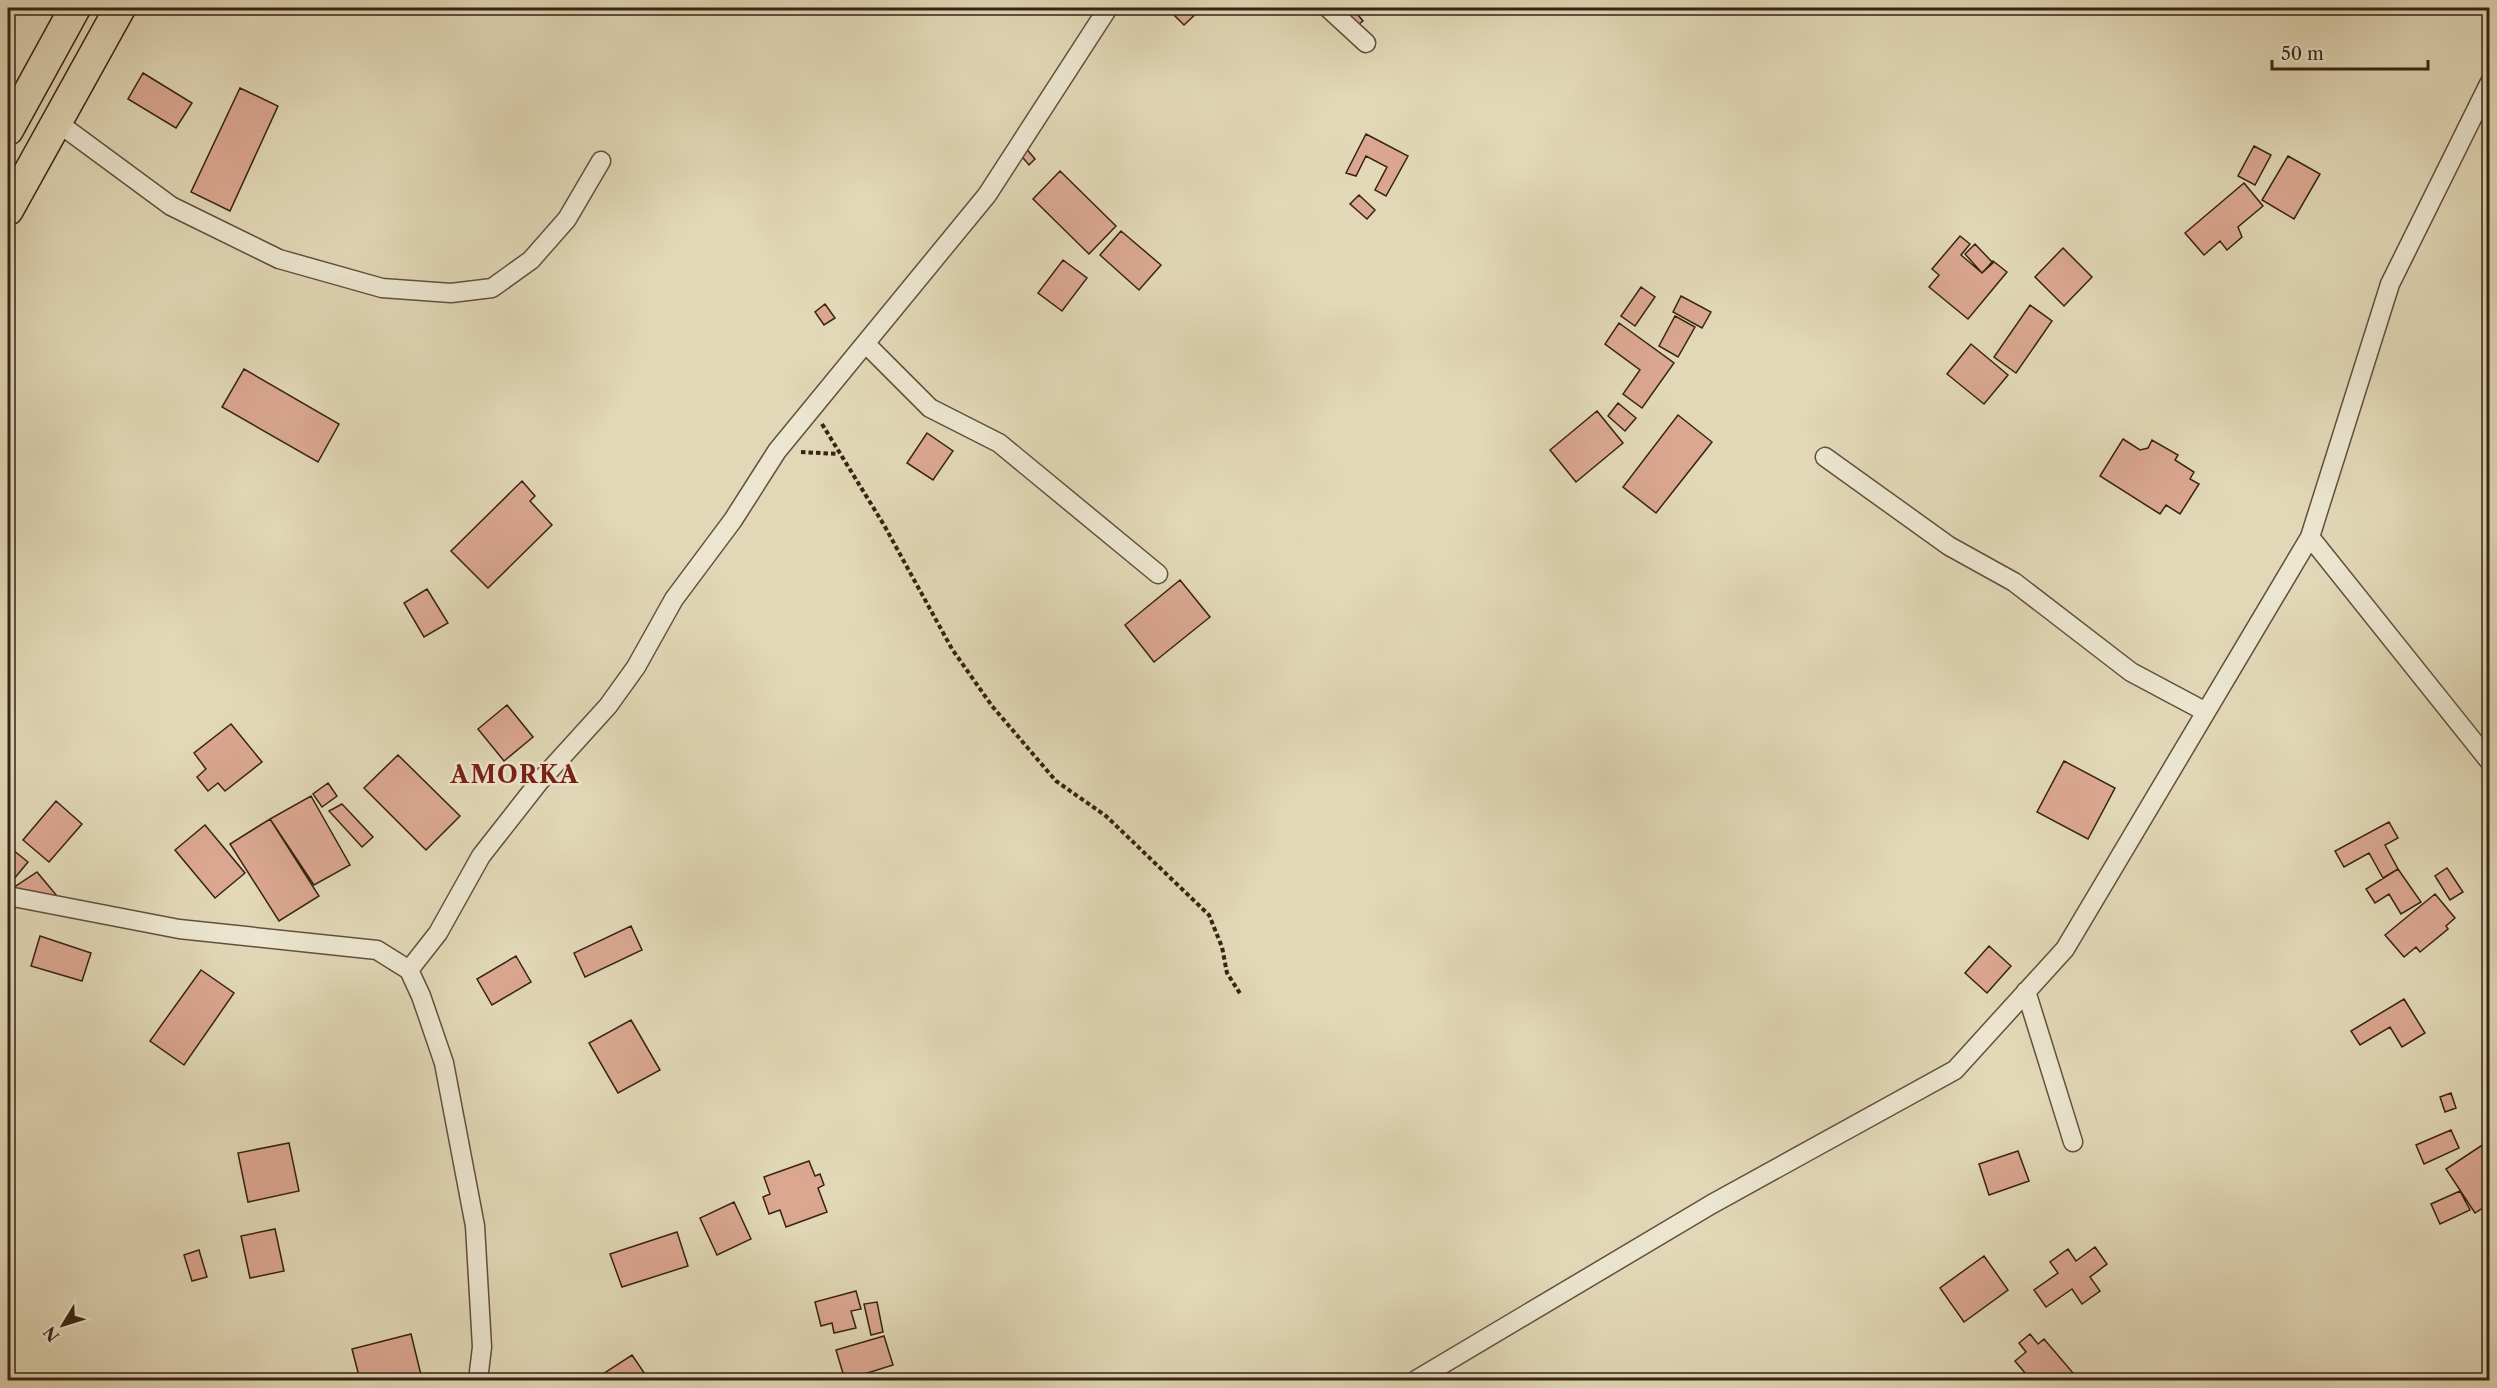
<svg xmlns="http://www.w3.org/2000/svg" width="2497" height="1388" font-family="'Libre Caslon Text',serif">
<rect width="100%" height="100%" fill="#e2d8b7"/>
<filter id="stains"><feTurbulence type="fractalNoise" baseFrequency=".00333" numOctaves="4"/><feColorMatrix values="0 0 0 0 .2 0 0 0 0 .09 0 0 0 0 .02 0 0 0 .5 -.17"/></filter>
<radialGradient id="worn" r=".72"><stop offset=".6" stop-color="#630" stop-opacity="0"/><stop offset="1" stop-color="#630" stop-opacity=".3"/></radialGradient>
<!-- building -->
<path fill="#dba791" stroke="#362314" stroke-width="1.5" d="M 1167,8 L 1202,8 L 1184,25 Z
M 1354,10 L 1363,21 L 1347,34 L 1338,23 Z
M 143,73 L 192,103 L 176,128 L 128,99 Z
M 240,88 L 278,106 L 230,211 L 191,192 Z
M 1366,134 L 1408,156 L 1386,196 L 1375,190 L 1387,167 L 1366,156 L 1356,176 L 1346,173 Z
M 1024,146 L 1035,159 L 1029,165 L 1018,152 Z
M 2254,146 L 2271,155 L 2255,185 L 2238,176 Z
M 2288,156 L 2320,174 L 2294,219 L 2262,200 Z
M 1060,171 L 1116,226 L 1089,254 L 1033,199 Z
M 2244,183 L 2263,206 L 2238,227 L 2242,237 L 2227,250 L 2220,241 L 2204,255 L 2185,233 Z
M 1359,195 L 1375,210 L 1367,219 L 1350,204 Z
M 1121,231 L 1161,265 L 1139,290 L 1100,255 Z
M 1960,236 L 1970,244 L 1961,255 L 1982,273 L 1993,261 L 2007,272 L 1968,319 L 1929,287 L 1939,275 L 1932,269 Z
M 1975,244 L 1993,263 L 1982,273 L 1965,254 Z
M 2063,248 L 2092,277 L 2064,306 L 2035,277 Z
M 1063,260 L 1087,278 L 1062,311 L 1038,293 Z
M 1641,287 L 1655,297 L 1635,326 L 1621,316 Z
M 1681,296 L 1711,312 L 1702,328 L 1673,312 Z
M 825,304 L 835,318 L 824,325 L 815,312 Z
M 2030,305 L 2052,321 L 2016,373 L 1994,357 Z
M 1675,316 L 1695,327 L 1678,357 L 1659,346 Z
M 1619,323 L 1674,363 L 1642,408 L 1623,394 L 1640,370 L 1605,344 Z
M 1971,344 L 2008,375 L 1984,404 L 1947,374 Z
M 244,369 L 339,424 L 318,462 L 222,407 Z
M 1618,403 L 1636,418 L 1625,431 L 1608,416 Z
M 1597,411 L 1623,443 L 1576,482 L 1550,450 Z
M 1678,415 L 1712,442 L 1656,513 L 1623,487 Z
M 927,433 L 953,451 L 933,480 L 907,463 Z
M 2123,439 L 2140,450 L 2148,448 L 2152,440 L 2178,455 L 2175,460 L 2194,472 L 2190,479 L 2199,484 L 2180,514 L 2166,505 L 2160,514 L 2100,476 Z
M 522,481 L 535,496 L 530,501 L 552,525 L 488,588 L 451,551 Z
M 1180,580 L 1210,617 L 1154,662 L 1125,625 Z
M 427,589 L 448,623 L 424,637 L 404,603 Z
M 507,705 L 533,737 L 504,761 L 478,729 Z
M 231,724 L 262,762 L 225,791 L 218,783 L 208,791 L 197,777 L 206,769 L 194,753 Z
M 398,755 L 460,816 L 426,850 L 364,788 Z
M 2064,761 L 2115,788 L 2088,839 L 2037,812 Z
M 328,783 L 337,796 L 322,807 L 313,794 Z
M 311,796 L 350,865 L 314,885 L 270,819 Z
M 56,801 L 82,824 L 49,862 L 23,840 Z
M 342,804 L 373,837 L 362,847 L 329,811 Z
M 270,819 L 319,896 L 279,921 L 230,844 Z
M 2389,822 L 2398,838 L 2385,845 L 2398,869 L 2383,878 L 2369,853 L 2344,867 L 2335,851 Z
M 205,825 L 245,873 L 215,898 L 175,850 Z
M 8,846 L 28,862 L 8,886 Z
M 2447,868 L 2463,892 L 2450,900 L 2435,876 Z
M 2398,869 L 2421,902 L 2401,914 L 2389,894 L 2375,903 L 2366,889 Z
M 37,872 L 62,902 L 10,890 Z
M 2435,894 L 2455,918 L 2446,926 L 2448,929 L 2420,952 L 2416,947 L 2404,957 L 2385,935 Z
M 631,926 L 642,950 L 585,977 L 574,953 Z
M 40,936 L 91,953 L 82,981 L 31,966 Z
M 1989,946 L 2011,966 L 1987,993 L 1965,973 Z
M 516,956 L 531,982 L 492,1005 L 477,979 Z
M 201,970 L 234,993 L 184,1065 L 150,1041 Z
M 2404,999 L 2425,1033 L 2402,1047 L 2390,1027 L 2360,1045 L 2351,1031 Z
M 631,1020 L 660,1070 L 618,1093 L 589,1043 Z
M 2451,1093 L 2456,1108 L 2445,1112 L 2440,1097 Z
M 2451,1130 L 2459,1148 L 2424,1164 L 2416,1145 Z
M 2490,1140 L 2490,1203 L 2475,1213 L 2446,1169 Z
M 289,1143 L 299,1191 L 248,1202 L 238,1153 Z
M 2018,1151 L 2029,1181 L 1989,1195 L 1979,1164 Z
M 809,1161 L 815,1176 L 820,1174 L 824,1185 L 818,1188 L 827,1212 L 786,1227 L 780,1210 L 769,1214 L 763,1197 L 770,1194 L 764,1177 Z
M 2460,1191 L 2470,1210 L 2440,1224 L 2431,1204 Z
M 734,1202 L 751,1239 L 717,1255 L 700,1218 Z
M 275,1229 L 284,1271 L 250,1278 L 241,1236 Z
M 677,1232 L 688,1266 L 622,1287 L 610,1254 Z
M 2095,1247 L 2107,1264 L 2090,1277 L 2100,1291 L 2082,1304 L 2072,1289 L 2046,1307 L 2034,1290 L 2058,1273 L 2050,1262 L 2068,1249 L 2076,1261 Z
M 199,1250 L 207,1277 L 192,1281 L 184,1255 Z
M 1984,1256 L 2008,1290 L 1964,1322 L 1940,1288 Z
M 856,1291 L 861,1309 L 851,1311 L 856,1328 L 834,1333 L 832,1323 L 821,1326 L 815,1302 Z
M 877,1302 L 883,1332 L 871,1335 L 864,1304 Z
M 411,1334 L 421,1375 L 398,1380 L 360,1380 L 352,1349 Z
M 2030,1334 L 2038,1344 L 2044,1339 L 2079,1380 L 2031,1380 L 2015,1361 L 2026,1352 L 2019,1343 Z
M 884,1336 L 893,1365 L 845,1380 L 836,1350 Z
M 632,1355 L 649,1380 L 596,1380 L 595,1379 Z"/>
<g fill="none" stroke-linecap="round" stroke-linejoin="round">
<defs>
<path id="minor" d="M 1328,8 L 1366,43
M 57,122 L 171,206 L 279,259 L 382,288 L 451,293 L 492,288 L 531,260 L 567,219 L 601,161
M 866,344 L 930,408 L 999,443 L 1158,574
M 1825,457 L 1949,546 L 2014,582 L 2131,672 L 2206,712
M 2310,537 L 2490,762
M 8,896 L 179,929 L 377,950 L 409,970 L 421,996 L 444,1063 L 475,1226 L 482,1347 L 478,1380
M 409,970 L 438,933 L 481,856 L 539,782 L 608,706 L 636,667 L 674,599 L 733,520 L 777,451 L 987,195 L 1108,8
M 2026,991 L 2073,1142
M 1416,1380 L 1712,1204 L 1955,1070 L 2065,949 L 2310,537 L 2390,284 L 2490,82"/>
<path id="trunk" d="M 8,130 L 75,8
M 8,210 L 120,8"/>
</defs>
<!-- minor casing -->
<use href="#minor" stroke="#61503d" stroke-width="21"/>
<!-- trunk casing -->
<use href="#trunk" stroke="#362314" stroke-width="33"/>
<!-- path -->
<path stroke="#362314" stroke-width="4" stroke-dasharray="4.5 3" stroke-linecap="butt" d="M 822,424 L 884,525 L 952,649 L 992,706 L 1056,781 L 1106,816 L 1209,915 L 1222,947 L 1227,973 L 1241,995
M 801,452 L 838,454"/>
<!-- minor -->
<use href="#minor" stroke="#ece6d0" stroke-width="18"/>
<!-- trunk -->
<use href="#trunk" stroke="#e2d8b7" stroke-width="30"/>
</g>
<g text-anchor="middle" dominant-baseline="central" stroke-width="5" stroke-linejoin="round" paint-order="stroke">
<!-- district labels -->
<g font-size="24" font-weight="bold" letter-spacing="1.5" fill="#7a1f14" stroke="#ece6d0">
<text x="515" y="774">AMORKA</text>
</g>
</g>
<!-- margin -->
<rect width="2497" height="1388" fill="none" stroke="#e2d8b7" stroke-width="30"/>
<rect x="9" y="9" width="2479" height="1370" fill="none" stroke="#362314" stroke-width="3"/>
<rect x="15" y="15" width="2467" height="1358" fill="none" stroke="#362314" stroke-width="1.5"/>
<!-- north arrow -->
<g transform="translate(63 1325) rotate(232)" stroke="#ece6d0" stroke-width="4.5" paint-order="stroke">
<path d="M0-4.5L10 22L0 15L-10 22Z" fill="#362314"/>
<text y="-9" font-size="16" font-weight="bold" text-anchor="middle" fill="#362314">N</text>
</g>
<!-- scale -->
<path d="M2272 60v9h156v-9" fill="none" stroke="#362314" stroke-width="3"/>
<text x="2281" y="60" font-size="18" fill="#362314" stroke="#ece6d0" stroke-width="4.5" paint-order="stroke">50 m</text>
<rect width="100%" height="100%" filter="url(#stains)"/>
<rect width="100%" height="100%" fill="url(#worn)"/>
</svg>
